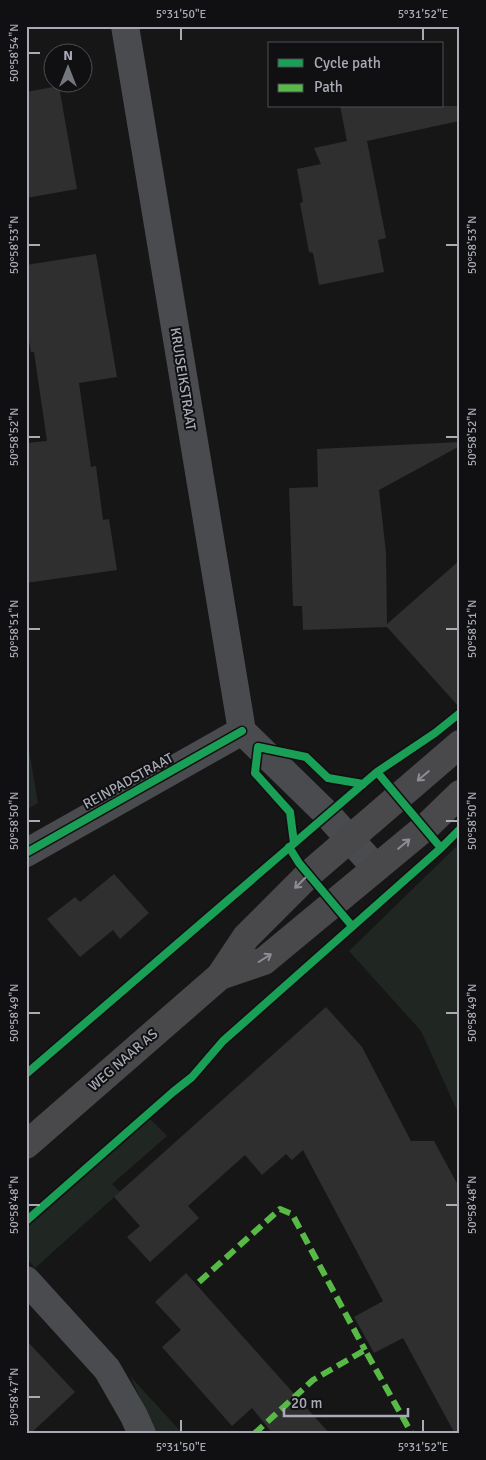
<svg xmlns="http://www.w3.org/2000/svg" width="486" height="1460" font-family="Signika,sans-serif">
<rect width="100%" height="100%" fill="#161616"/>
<!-- green -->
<path fill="#202621" d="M 26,732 L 38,803 L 26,810 Z
M 460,843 L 460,1117 L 421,1031 L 349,951 Z
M 150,1119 L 167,1136 L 112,1184 L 120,1192 L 35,1268 L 26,1258 L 26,1228 Z
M 130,1376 L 183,1434 L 156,1434 Z"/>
<!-- building -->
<path fill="#2f2f30" d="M 59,86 L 77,189 L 26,198 L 26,92 Z
M 340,106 L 458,106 L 459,121 L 367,141 L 386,238 L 378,240 L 384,272 L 319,285 L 313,253 L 309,252 L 300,203 L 303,202 L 297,169 L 321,164 L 314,148 L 347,141 Z
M 96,254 L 117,377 L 79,383 L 91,467 L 96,466 L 103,520 L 109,519 L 117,570 L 26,583 L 26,443 L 47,441 L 34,352 L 31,352 L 26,326 L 26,265 Z
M 460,442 L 460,446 L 379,490 L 386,553 L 387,624 L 460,560 L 460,708 L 387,627 L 303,630 L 302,606 L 293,606 L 289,488 L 318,487 L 317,449 Z
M 114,874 L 149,913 L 120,939 L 113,930 L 80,957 L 47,919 L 75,897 L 80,902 Z
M 326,1007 L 362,1047 L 411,1141 L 434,1141 L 460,1189 L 460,1434 L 455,1434 L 403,1338 L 374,1353 L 354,1317 L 383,1301 L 303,1150 L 292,1160 L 286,1154 L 262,1175 L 245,1155 L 188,1206 L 199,1218 L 150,1262 L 127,1237 L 140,1226 L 114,1197 Z
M 186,1273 L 330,1434 L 273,1434 L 252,1408 L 232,1426 L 162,1347 L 181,1330 L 155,1302 Z
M 26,1340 L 75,1392 L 30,1434 L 26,1434 Z"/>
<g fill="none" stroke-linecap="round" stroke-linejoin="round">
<!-- minor -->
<path stroke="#4a4b4e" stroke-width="28" d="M 125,26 L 242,731
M 242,731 L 327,814 L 376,868
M 26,853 L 242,731
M 26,1280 L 107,1369 L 134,1416 L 142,1434"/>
<!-- secondary -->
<path stroke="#49494c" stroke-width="28" d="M 220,976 L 264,961 L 428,825 L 460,794
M 26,1145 L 220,976 L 246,937 L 309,874 L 460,744"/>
<!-- quiet -->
<path stroke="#58b947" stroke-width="6" stroke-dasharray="12 6" stroke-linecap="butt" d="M 199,1282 L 280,1209 L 292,1214 L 365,1350
M 254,1434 L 313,1380 L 365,1350 L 412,1434"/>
<defs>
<path id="cycleway" d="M 377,772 L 441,848
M 294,843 L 290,812 L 255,773 L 258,747 L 306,757 L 328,778 L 363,784
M 289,847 L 299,863 L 352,926
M 26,853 L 242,731
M 26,1074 L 377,772 L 435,733 L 460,713
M 26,1221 L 173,1092 L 192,1077 L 223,1041 L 441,848 L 460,829"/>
</defs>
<!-- cycleway casing -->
<use href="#cycleway" stroke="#101012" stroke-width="11"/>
<!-- cycleway -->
<use href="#cycleway" stroke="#1a9f57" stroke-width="8"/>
</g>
<!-- one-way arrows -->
<defs><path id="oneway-shaft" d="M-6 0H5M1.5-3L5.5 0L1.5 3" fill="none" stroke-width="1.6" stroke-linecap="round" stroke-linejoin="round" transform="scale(1.25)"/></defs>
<g stroke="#8c8e96">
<use href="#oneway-shaft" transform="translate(423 776) rotate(140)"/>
<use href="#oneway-shaft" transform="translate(404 844) rotate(-40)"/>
<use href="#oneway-shaft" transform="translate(300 883) rotate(135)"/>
<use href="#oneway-shaft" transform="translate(265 958) rotate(-32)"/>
</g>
<!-- ticks -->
<path fill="none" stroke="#a8abb6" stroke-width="2" d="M 181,28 L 181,40M 423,28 L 423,40M 28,53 L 40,53M 28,245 L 40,245M 446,245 L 458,245M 28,437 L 40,437M 446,437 L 458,437M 28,629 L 40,629M 446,629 L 458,629M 28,821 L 40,821M 446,821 L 458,821M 28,1013 L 40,1013M 446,1013 L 458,1013M 28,1205 L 40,1205M 446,1205 L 458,1205M 28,1397 L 40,1397M 181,1420 L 181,1432M 423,1420 L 423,1432"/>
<g text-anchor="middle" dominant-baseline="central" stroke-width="4" stroke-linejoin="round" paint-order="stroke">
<!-- street labels -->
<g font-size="14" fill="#a8abb6" stroke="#101012">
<text transform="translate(183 379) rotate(81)">KRUISEIKSTRAAT</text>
<text transform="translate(128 781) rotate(-29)">REINPADSTRAAT</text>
<text transform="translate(123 1060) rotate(-41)">WEG NAAR AS</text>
</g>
</g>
<!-- border -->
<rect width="486" height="1460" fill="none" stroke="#101012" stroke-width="55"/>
<!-- legend -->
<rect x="268" y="42" width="175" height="65" fill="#101012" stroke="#4d4e54"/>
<rect x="278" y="59" width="25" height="8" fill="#1a9f57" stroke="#4d4e54"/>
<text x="314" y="68" font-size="15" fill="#a8abb6">Cycle path</text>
<rect x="278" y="84" width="25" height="8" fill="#58b947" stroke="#4d4e54"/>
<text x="314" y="92" font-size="15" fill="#a8abb6">Path</text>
<!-- north arrow -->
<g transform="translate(68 68)"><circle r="24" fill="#101012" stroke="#4d4e54"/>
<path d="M0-4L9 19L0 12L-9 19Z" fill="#75777e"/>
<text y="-8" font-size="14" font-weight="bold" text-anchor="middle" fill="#a8abb6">N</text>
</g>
<!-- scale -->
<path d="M284 1408v8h124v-8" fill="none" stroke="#a8abb6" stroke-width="2.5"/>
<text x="291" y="1408" font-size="15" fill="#a8abb6" stroke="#101012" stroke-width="4" paint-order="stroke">20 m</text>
<rect x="28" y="28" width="430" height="1404" fill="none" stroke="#a8abb6" stroke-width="2"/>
<g font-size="12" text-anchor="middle" fill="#a8abb6">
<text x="181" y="18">5°31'50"E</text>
<text x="423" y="18">5°31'52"E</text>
<text transform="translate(14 53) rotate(-90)" y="4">50°58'54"N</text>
<text transform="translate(14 245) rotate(-90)" y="4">50°58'53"N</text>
<text transform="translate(472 245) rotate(-90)" y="4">50°58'53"N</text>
<text transform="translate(14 437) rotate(-90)" y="4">50°58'52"N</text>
<text transform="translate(472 437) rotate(-90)" y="4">50°58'52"N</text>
<text transform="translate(14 629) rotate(-90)" y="4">50°58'51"N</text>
<text transform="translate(472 629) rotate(-90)" y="4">50°58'51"N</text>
<text transform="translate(14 821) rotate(-90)" y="4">50°58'50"N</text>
<text transform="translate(472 821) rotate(-90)" y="4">50°58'50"N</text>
<text transform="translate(14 1013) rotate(-90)" y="4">50°58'49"N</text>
<text transform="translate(472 1013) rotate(-90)" y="4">50°58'49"N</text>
<text transform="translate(14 1205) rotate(-90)" y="4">50°58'48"N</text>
<text transform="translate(472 1205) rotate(-90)" y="4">50°58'48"N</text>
<text transform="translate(14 1397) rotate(-90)" y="4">50°58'47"N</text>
<text x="181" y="1451">5°31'50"E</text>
<text x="423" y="1451">5°31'52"E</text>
</g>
</svg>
